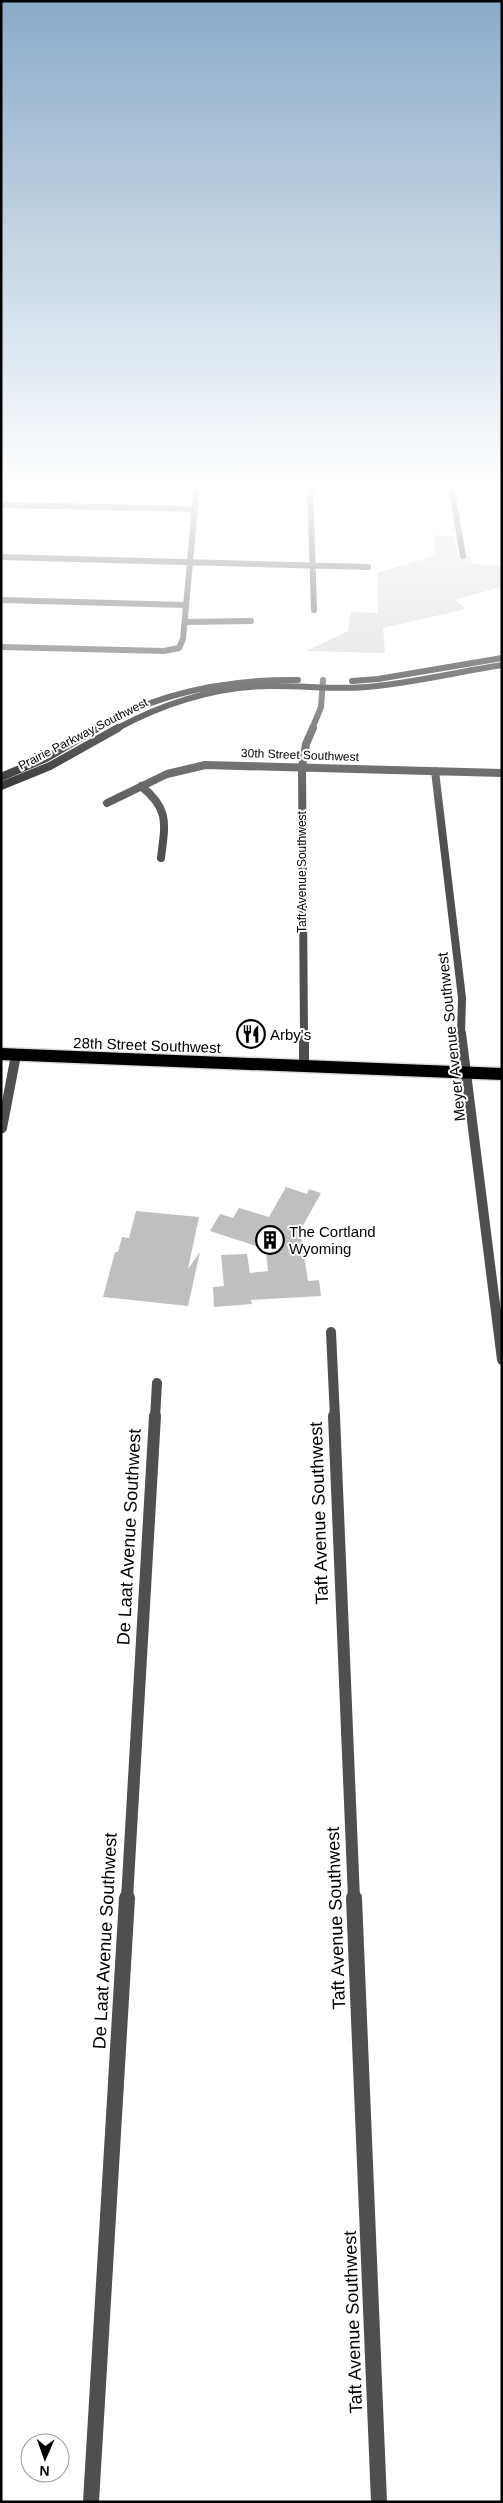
<svg xmlns="http://www.w3.org/2000/svg" width="503" height="2503" font-family="Helvetica,sans-serif">
<rect width="100%" height="100%" fill="#fff"/>
<!-- green -->
<path fill="#d6d6d6" d="M 434,535 L 453,536 L 458,556 L 470,556 L 471,562 L 475,564 L 502,566 L 502,590 L 497,588 L 455,600 L 466,609 L 383,628 L 385,653 L 306,651 L 348,631 L 351,612 L 378,613 L 377,573 L 436,555 Z"/>
<!-- building -->
<path fill="#bfbfbf" d="M 286,1187 L 307,1194 L 309,1189 L 321,1193 L 300,1231 L 308,1281 L 319,1280 L 321,1296 L 251,1300 L 252,1304 L 214,1307 L 213,1287 L 224,1286 L 221,1255 L 247,1254 L 250,1273 L 268,1271 L 266,1252 L 274,1252 L 210,1231 L 220,1214 L 233,1218 L 239,1208 L 269,1217 Z
M 136,1211 L 199,1217 L 188,1269 L 200,1252 L 188,1306 L 103,1297 L 115,1252 L 118,1252 L 122,1237 L 129,1238 Z"/>
<g fill="none" stroke-linecap="round" stroke-linejoin="round">
<defs>
<path id="primary" d="M 1,1054 L 502,1074"/>
</defs>
<!-- primary casing -->
<use href="#primary" stroke="#dbdbdb" stroke-width="15"/>
<!-- street-far4 -->
<path stroke="#4f4f4f" stroke-width="6" d="M 310,486 L 314,610
M 451,486 L 463,556
M 1,505 L 195,509
M 1,557 L 368,567
M 1,600 L 186,605
M 185,622 L 251,621
M 1,647 L 164,651 L 179,648 L 183,639 L 197,486
M 312,729 L 321,707 L 323,680"/>
<!-- street-far3 -->
<path stroke="#4f4f4f" stroke-width="8" d="M 435,771 L 462,998 L 461,1034
M 141,786 C 170,809 165,824 161,858
M 107,803 L 167,774 L 205,765 L 502,773
M 304,1034 L 302,767 L 306,744 L 313,728"/>
<!-- street-far2 -->
<path stroke="#4f4f4f" stroke-width="10" d="M 304,1033 L 304,1066
M 461,1033 L 502,1360
M 2,1128 L 16,1055
M 331,1332 L 335,1418
M 155,1418 L 157,1383"/>
<!-- street-far1 -->
<path stroke="#4f4f4f" stroke-width="12" d="M 334,1416 L 354,1899
M 127,1899 L 155,1416"/>
<!-- street -->
<path stroke="#4f4f4f" stroke-width="16" d="M 354,1898 L 379,2502
M 91,2502 L 127,1898"/>
<!-- secondary-far1 -->
<path stroke="#1c1c1c" stroke-width="6" d="M 352,681 L 378,679 L 502,658
M 95,729 C 158,692 226,679 298,680
M 116,729 C 162,704 215,687 268,686 C 301,685 334,690 367,687 C 412,683 457,672 502,665"/>
<!-- secondary -->
<path stroke="#1c1c1c" stroke-width="8" d="M 1,777 L 46,758 L 97,728
M 1,786 L 50,766 L 118,728"/>
<!-- primary -->
<use href="#primary" stroke="#000" stroke-width="12"/>
</g>
<!-- sky -->
<linearGradient id="sky" x2="0" y2="1"><stop stop-color="#8aabca"/><stop offset="0.58" stop-color="#fff"/><stop offset="1" stop-color="#fff" stop-opacity="0"/></linearGradient>
<rect width="503" height="836" fill="url(#sky)"/>
<!-- icons -->
<defs>
<symbol id="restaurant-ring" viewBox="-11 -11 22 22"><circle r="9.5" fill="#fff" stroke="#000" stroke-width="1.5"/><path d="M-5-6h1v4h1v-4h1v4h1v-4h1v5L-1.5 .5V6h-2V.5L-5-1ZM5-6V6H3V1.5H1.5Q1.5-4 5-6Z" fill="#000"/></symbol>
<symbol id="building-ring" viewBox="-11 -11 22 22"><circle r="9.5" fill="#fff" stroke="#000" stroke-width="1.5"/><path d="M-4-6H4V6H1V3H-1V6H-4ZM-2.5-4.3h1.7v1.8h-1.7ZM.8-4.3h1.7v1.8H.8ZM-2.5-1h1.7V.8h-1.7ZM.8-1h1.7V.8H.8Z" fill="#000"/></symbol>
</defs>
<g fill-rule="evenodd">
<use href="#restaurant-ring" x="235" y="1018" width="32" height="32"/>
<use href="#building-ring" x="254" y="1224" width="32" height="32"/>
</g>
<g text-anchor="middle" dominant-baseline="central" stroke-width="4" stroke-linejoin="round" paint-order="stroke">
<!-- far-street labels -->
<g font-size="12" fill="#000" stroke="#fff">
<text transform="translate(83 734) rotate(-27)">Prairie Parkway Southwest</text>
<text transform="translate(300 755) rotate(2)">30th Street Southwest</text>
<text transform="translate(302 872) rotate(-90)">Taft Avenue Southwest</text>
</g>
<!-- poi labels -->
<g font-size="15" fill="#000" stroke="#fff" text-anchor="start">
<text x="270" y="1034">Arby's</text>
<text x="289" y="1231">The Cortland<tspan x="289" dy="17">Wyoming</tspan></text>
</g>
<!-- street labels -->
<g font-size="15" fill="#000" stroke="#fff">
<text transform="translate(451 1037) rotate(-96)">Meyer Avenue Southwest</text>
<text transform="translate(147 1045) rotate(2)">28th Street Southwest</text>
</g>
<!-- near-street labels -->
<g font-size="18" fill="#000" stroke="#fff">
<text transform="translate(319 1513) rotate(-92)">Taft Avenue Southwest</text>
<text transform="translate(129 1537) rotate(-87)">De Laat Avenue Southwest</text>
<text transform="translate(336 1918) rotate(-92)">Taft Avenue Southwest</text>
<text transform="translate(105 1941) rotate(-87)">De Laat Avenue Southwest</text>
<text transform="translate(353 2322) rotate(-92)">Taft Avenue Southwest</text>
</g>
</g>
<!-- border -->
<rect width="503" height="2503" fill="none" stroke="#000000" stroke-width="5"/>
<!-- north arrow -->
<g transform="translate(45 2458) rotate(182)"><circle r="24" fill="#ffffff" stroke="#999999"/>
<path d="M0-4L9 19L0 12L-9 19Z" fill="#000000"/>
<text y="-8" font-size="14" font-weight="bold" text-anchor="middle" fill="#000000">N</text>
</g>
</svg>
